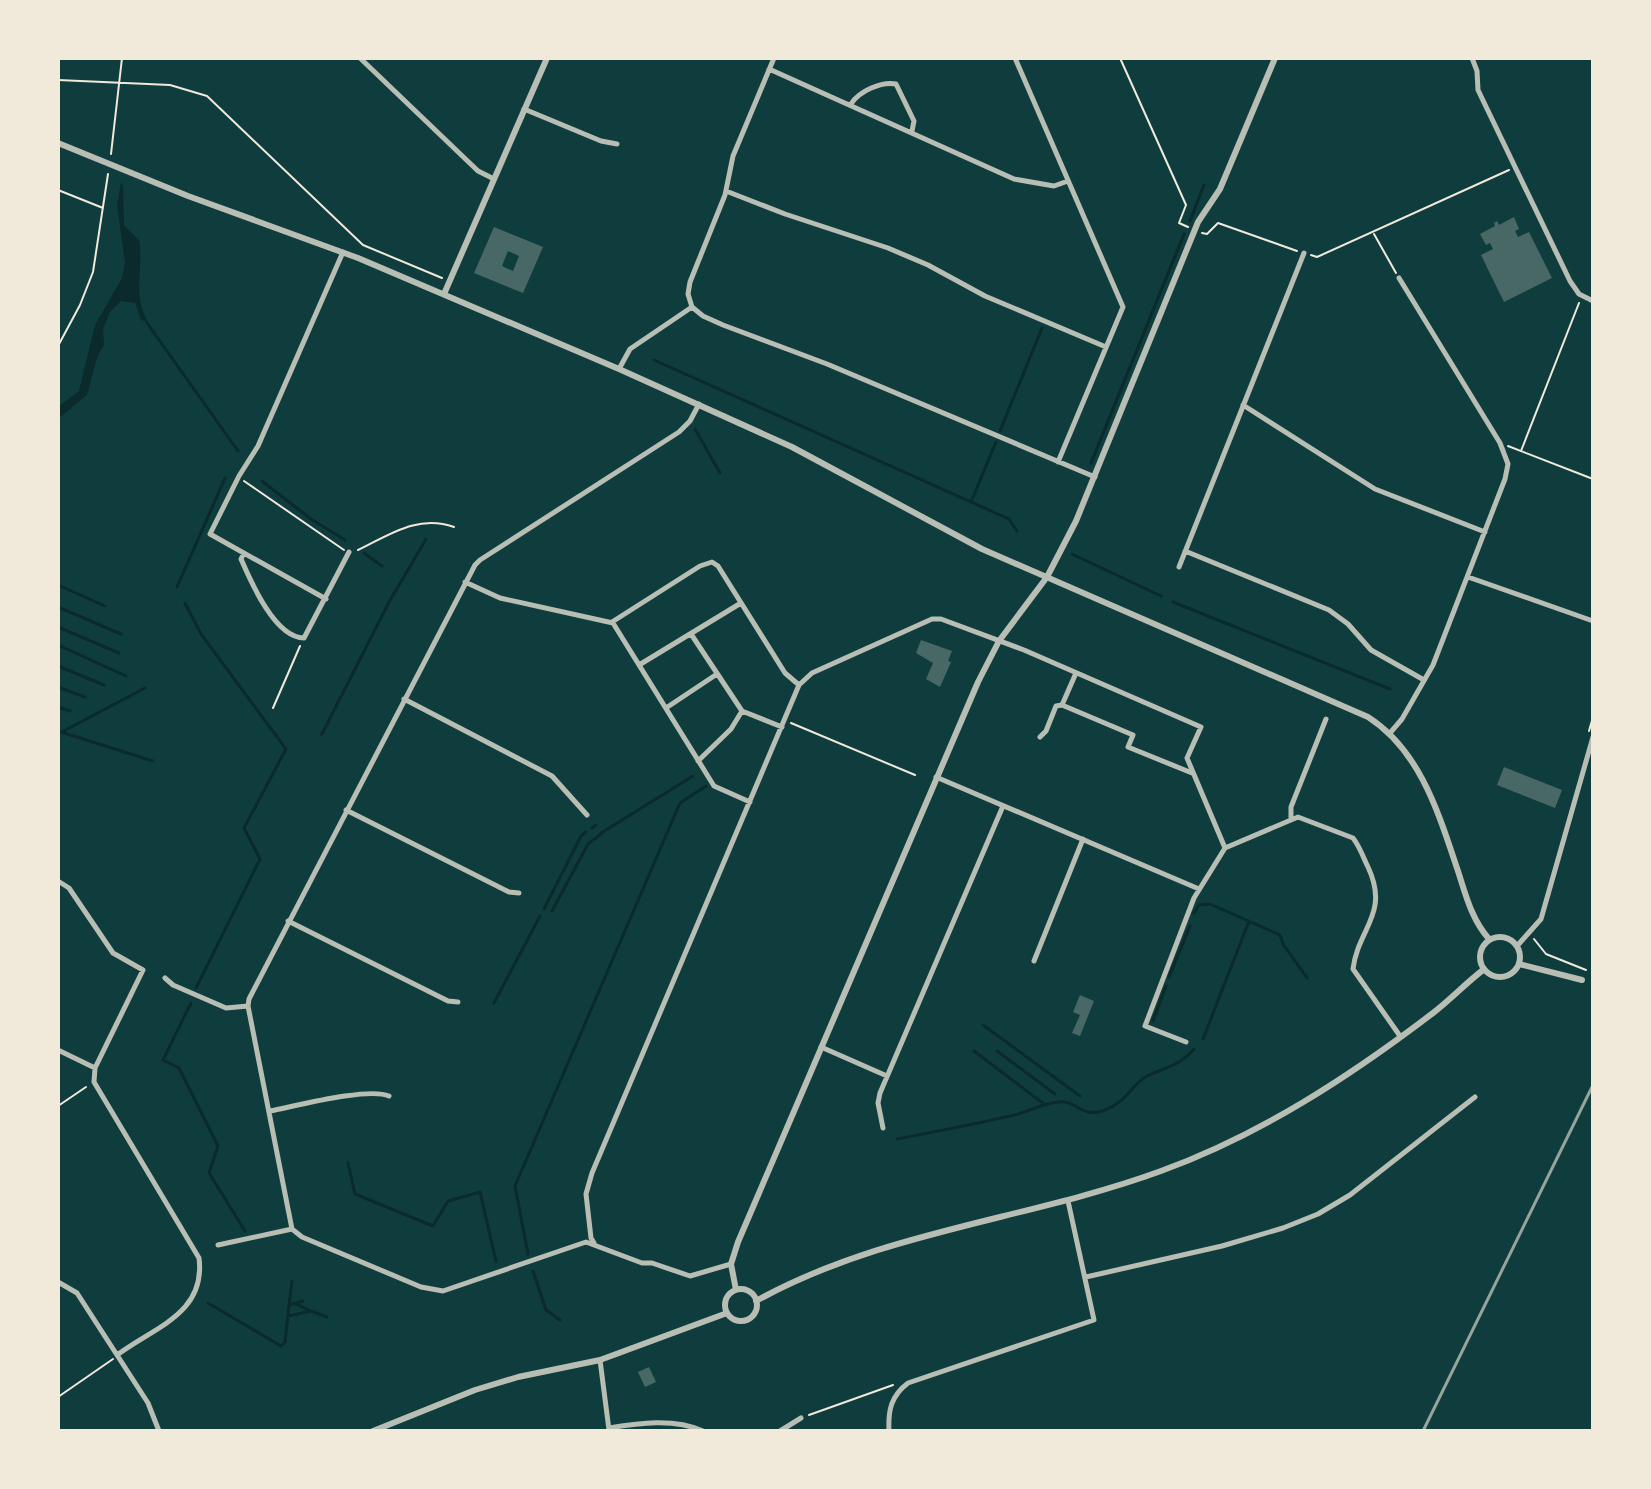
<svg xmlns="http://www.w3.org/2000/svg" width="1651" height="1489" font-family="'Times New Roman',serif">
<rect width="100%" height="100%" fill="#0f3d3e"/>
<!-- water -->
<path fill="#0a2a2b" d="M 121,183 L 123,184 L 124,225 L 139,240 C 144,268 132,296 148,322 L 141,320 L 135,303 L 121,301 L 110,312 L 103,329 L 104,344 L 97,358 L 87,395 L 58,419 L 58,407 L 79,391 L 95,325 L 122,278 L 125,262 L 117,205 Z"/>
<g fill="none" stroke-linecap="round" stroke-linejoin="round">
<!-- stream -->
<path stroke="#0a2a2b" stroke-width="3" d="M 1190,221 L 1204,185
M 147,323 L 238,451
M 654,360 L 1009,519 L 1017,531
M 695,429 L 720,473
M 1000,431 L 1042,328
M 1091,463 L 1184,234
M 262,481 L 311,519 L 345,540
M 971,502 L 996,442
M 364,553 L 382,566
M 1072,554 L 1161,596
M 58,585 L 105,606
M 177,587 L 225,478
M 1173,602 L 1390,689
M 185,603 L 201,634 L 286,749 L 244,828 L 260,859 L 196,988
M 58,607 L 121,634
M 58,627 L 119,653
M 58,645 L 126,676
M 58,666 L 104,685
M 58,687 L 85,697
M 58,707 L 70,711
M 61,732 L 153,761
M 58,734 L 145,688
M 322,734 L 388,604 L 426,539
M 592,828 L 596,825
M 601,833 L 693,776
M 544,909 L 581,836 L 586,832
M 552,911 L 588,844 L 601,834
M 1194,913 L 1199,905 L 1210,904 L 1280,935 L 1283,944 L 1307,978
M 1169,977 L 1190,926
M 191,1003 L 163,1060 L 179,1068 L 218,1146 L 209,1173 L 245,1231
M 494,1003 L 540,916
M 1153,1021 L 1166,986
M 983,1025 L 1080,1096
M 1203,1039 L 1249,921
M 974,1051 L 1044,1104
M 997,1051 L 1055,1094
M 897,1139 C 937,1131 978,1124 1018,1114 C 1031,1110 1045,1103 1059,1102 C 1077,1100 1081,1119 1105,1110 C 1127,1102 1131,1085 1147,1076 C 1167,1066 1178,1067 1194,1049
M 348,1163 L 355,1194 L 433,1226 L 448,1201 L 480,1192 L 496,1261
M 528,1254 L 515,1186 L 680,803 L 706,786
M 533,1271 L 546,1310 L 560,1320
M 208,1303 L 281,1346 L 285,1342 L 289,1305 L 303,1301
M 296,1304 L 311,1311
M 289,1305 L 292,1281
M 289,1316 L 311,1311 L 327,1317"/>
</g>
<!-- building -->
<path fill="#486865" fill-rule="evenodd" d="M 1514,217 L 1519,229 L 1515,231 L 1518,237 L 1529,232 L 1552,278 L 1504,302 L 1481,255 L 1493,249 L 1490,243 L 1486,245 L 1480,234 L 1495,226 L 1494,223 L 1497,221 L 1499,225 Z
M 494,227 L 543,247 L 523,293 L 474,273 ZM 508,251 L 519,256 L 513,271 L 502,266 Z
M 921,640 L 952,651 L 948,661 L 951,662 L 940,687 L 926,679 L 933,663 L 916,653 Z
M 1504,767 L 1562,790 L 1555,808 L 1497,785 Z
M 1080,995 L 1094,1001 L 1080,1036 L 1072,1033 L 1080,1015 L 1073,1012 Z
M 649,1367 L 656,1382 L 645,1387 L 638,1372 Z"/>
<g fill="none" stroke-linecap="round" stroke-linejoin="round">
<!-- path -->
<path stroke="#f1e9da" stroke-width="2" d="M 1120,58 L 1186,205 L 1179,223 L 1188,227
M 58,80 L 170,85 L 207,96 L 363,245 L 442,278
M 111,154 L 122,58
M 58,190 L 103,208
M 1202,233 L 1207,234 L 1218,223 L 1297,251
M 1374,234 L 1396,273
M 1311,255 L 1317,257 L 1509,170
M 58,346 L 80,305 L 93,272 L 108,174
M 1508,446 L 1593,479
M 1521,451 L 1579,303
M 244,481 L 344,550
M 358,550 C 389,535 418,514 454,527
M 273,708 L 300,646
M 791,723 L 915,775
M 1589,731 L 1593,717
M 1534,939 L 1546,954 L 1586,970
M 58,1106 L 86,1087
M 58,1397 L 113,1359
M 809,1415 L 893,1385"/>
<!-- minor -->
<path stroke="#b8beb3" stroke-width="5" d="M 360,58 L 478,171 L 494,179
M 1015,58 L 1123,307 L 1058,462
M 1472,58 L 1477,71 L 1478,90 L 1570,281 L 1579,294 L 1593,301
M 769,69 L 1014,179 L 1054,186 L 1068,181
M 851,104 C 859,91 882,81 896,84 L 914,121 L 912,131
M 524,109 L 601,141 L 617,144
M 726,191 L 785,214 L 888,248 L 928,265 L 985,296 L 1106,347
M 692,307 L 703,316 L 723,325 L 827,364 L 1095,477
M 619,369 L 630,349 L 692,307 L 688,294 L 690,282 L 725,195 L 733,156 L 774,58
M 699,404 L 690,421 L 679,432 L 480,560 L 475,565 L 249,999 L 248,1006 L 292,1229 L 302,1237 L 421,1287 L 443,1291 L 586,1242 L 642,1263 L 652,1263 L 690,1276 L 731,1264
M 1243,405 L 1375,489 L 1485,532
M 1185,551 L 1329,610 L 1348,624 L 1371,650 L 1424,680
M 244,553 L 241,559 C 251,582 275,638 304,638 L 349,552
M 1179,567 L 1304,253
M 1468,577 L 1593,621
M 465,582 L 500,598 L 613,623 L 714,786 L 750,802
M 326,599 L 210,534 L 239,476 L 258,446 L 343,252
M 612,622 L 700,566 L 712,562 L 718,566 L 785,673 L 799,685
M 691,634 L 742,711 L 782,727
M 639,665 L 741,603
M 1076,673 L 1062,705 L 1133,735 L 1128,747 L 1192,773
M 404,699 L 552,776 L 587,815
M 666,708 L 717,674
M 1390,733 L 1402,719 L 1433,665 L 1505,479 L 1508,464 L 1500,443 L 1399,278
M 1040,737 L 1046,731 L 1056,706 L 1062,705
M 698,761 L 731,729 L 742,711
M 936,777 L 1199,889
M 346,810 L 509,892 L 519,893
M 1291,818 L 1291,807 L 1326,719
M 58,881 L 69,888 L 113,953 L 143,970 L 95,1068 L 94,1082 L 199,1258 C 206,1314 154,1327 117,1355
M 288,921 L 448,1001 L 458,1002
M 1517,946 L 1541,919 L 1593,737
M 1034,961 L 1083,839
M 165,978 L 173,985 L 226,1008 L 248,1006
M 1186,1042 L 1145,1026 L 1194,898 L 1225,848 L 1298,817 L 1353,838 C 1360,847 1363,857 1368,867 C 1390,914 1358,928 1353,969 L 1400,1036
M 821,1047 L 887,1076
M 58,1050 L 95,1068
M 270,1111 C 296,1106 368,1087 389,1096
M 883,1128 L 878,1103 L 880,1093 L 1003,806
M 594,1243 L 591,1238 L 586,1194 L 592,1173 L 799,685 L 812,673 L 932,619 L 941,619 L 1024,650 L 1201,727 L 1187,758 L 1225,848
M 218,1245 L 292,1229
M 1086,1277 L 1222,1246 L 1283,1228 L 1318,1214 L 1350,1195 L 1475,1097
M 58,1282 L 77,1293 L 148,1403 L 159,1431
M 600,1360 L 609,1430
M 609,1428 C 639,1423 674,1418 703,1431
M 780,1431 L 801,1418
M 889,1431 C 888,1410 891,1396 908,1383 L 1094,1320 L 1068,1201"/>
<!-- tertiary -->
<path stroke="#b8beb3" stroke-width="6" d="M 58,143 L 188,196 L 358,258 L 619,369 L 792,447 L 982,549 L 1368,717 C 1421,751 1439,815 1458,871 C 1466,896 1472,920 1489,939
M 444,294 L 547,58
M1480 957a20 20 0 1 1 40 0a20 20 0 1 1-40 0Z
M 1519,964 L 1582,980
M725 1305a16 16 0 1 1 32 0a16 16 0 1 1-32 0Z
M 736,1290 L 731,1264 L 738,1242 L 978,682 L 999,641 L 1047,577 L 1076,521 L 1198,222 L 1220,189 L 1275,58
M 756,1301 C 882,1231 1027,1220 1161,1171 C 1260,1135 1349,1077 1433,1013 C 1450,1000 1466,983 1483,970
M 373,1431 L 475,1390 L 518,1377 L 600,1360 L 727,1313"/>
<!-- rail -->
<path stroke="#97a49c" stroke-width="3" d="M 1423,1431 L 1593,1085"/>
</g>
<!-- border -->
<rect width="1651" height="1489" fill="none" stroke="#f1e9da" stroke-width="120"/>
</svg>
